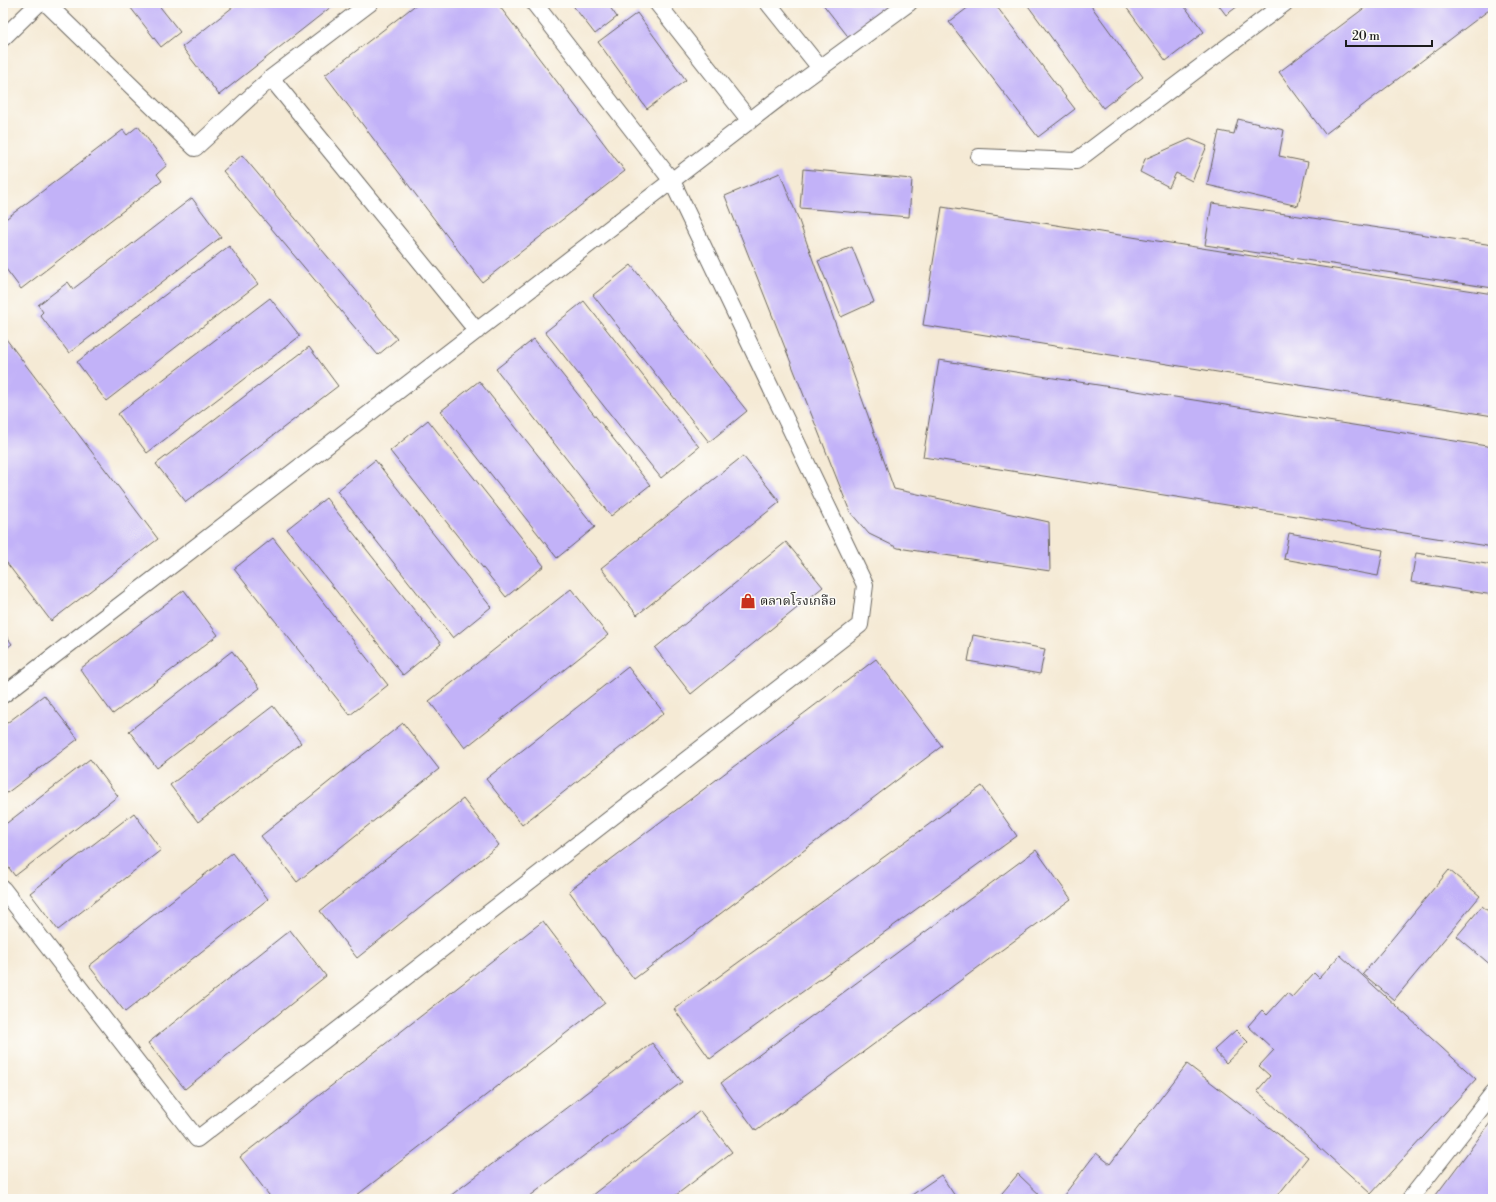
<svg xmlns="http://www.w3.org/2000/svg" width="1496" height="1202" font-family="'Libre Bodoni','Noto Serif Thai',serif">
<rect width="100%" height="100%" fill="#fdfcf7"/>
<filter id="ink" filterUnits="userSpaceOnUse"><feTurbulence type="fractalNoise" baseFrequency=".025" numOctaves="2"/><feDisplacementMap in="SourceGraphic" scale="8" xChannelSelector="R" yChannelSelector="G"/><feConvolveMatrix kernelMatrix="1 2 1 2 8 2 1 2 1" color-interpolation-filters="sRGB"/></filter>
<filter id="wash" filterUnits="userSpaceOnUse"><feTurbulence type="fractalNoise" baseFrequency=".012" numOctaves="4" result="noise"/><feDisplacementMap in="SourceGraphic" scale="16" xChannelSelector="R" yChannelSelector="G"/><feGaussianBlur stdDeviation="0.9" result="paint"/><feColorMatrix in="noise" values="0 0 0 0 0 0 0 0 0 0 0 0 0 0 0 0 0 1.4 0 .05"/><feComposite in="paint" operator="in"/></filter>
<g filter="url(#wash)">
<rect width="100%" height="100%" fill="#f5ead5"/>
<g id="blocks">
<!-- building -->
<path fill="#c2b2f8" d="M 127,3 L 157,3 L 180,32 L 161,47 Z
M 238,3 L 336,3 L 219,95 L 182,47 Z
M 418,3 L 497,3 L 625,171 L 482,282 L 325,75 Z
M 571,3 L 607,3 L 617,17 L 595,34 Z
M 822,3 L 895,3 L 850,39 Z
M 974,3 L 994,3 L 1075,109 L 1038,137 L 949,22 Z
M 1026,3 L 1089,3 L 1143,77 L 1103,108 Z
M 1123,3 L 1182,3 L 1204,32 L 1166,61 Z
M 1217,3 L 1242,3 L 1226,15 Z
M 1371,3 L 1493,3 L 1493,7 L 1325,134 L 1279,72 Z
M 637,13 L 686,80 L 647,109 L 598,42 Z
M 1238,119 L 1284,130 L 1279,156 L 1308,162 L 1298,206 L 1207,185 L 1219,131 L 1234,134 Z
M 138,126 L 167,165 L 157,174 L 162,181 L 21,289 L 3,265 L 3,221 L 123,130 L 127,135 Z
M 1190,139 L 1207,146 L 1192,181 L 1176,173 L 1169,187 L 1140,172 L 1145,159 Z
M 242,155 L 397,339 L 378,355 L 223,171 Z
M 803,169 L 912,179 L 909,217 L 800,208 Z
M 780,173 L 798,218 L 894,489 L 1049,522 L 1050,571 L 898,548 L 869,534 L 850,512 L 725,196 Z
M 192,198 L 221,237 L 69,353 L 40,315 L 43,312 L 38,305 L 68,282 L 73,289 Z
M 1212,203 L 1493,245 L 1493,288 L 1205,245 Z
M 942,207 L 1493,294 L 1493,416 L 923,325 Z
M 229,246 L 258,284 L 106,401 L 77,362 Z
M 852,247 L 874,302 L 841,317 L 818,261 Z
M 631,265 L 747,411 L 709,442 L 593,295 Z
M 270,298 L 300,336 L 147,453 L 118,414 Z
M 584,301 L 699,447 L 661,478 L 545,332 Z
M 3,335 L 158,539 L 51,621 L 3,558 Z
M 534,339 L 650,485 L 611,516 L 496,369 Z
M 309,347 L 338,386 L 186,502 L 156,464 Z
M 939,360 L 1493,447 L 1493,547 L 923,457 Z
M 479,381 L 595,527 L 557,558 L 441,411 Z
M 428,420 L 544,566 L 506,597 L 390,451 Z
M 743,456 L 780,502 L 637,615 L 601,568 Z
M 375,460 L 491,607 L 453,638 L 337,491 Z
M 326,498 L 441,644 L 403,675 L 287,529 Z
M 1289,533 L 1383,550 L 1378,576 L 1284,559 Z
M 273,538 L 388,685 L 350,715 L 234,569 Z
M 786,542 L 823,587 L 691,694 L 655,648 Z
M 1416,553 L 1493,565 L 1493,595 L 1411,582 Z
M 571,589 L 608,635 L 465,748 L 429,701 Z
M 184,590 L 218,635 L 113,714 L 80,669 Z
M 3,632 L 12,644 L 3,651 Z
M 973,635 L 1045,649 L 1040,674 L 968,661 Z
M 232,651 L 260,688 L 157,768 L 129,731 Z
M 876,659 L 942,746 L 634,979 L 569,891 Z
M 628,667 L 664,713 L 522,825 L 486,779 Z
M 44,695 L 78,739 L 3,796 L 3,726 Z
M 273,706 L 301,743 L 198,822 L 170,785 Z
M 403,723 L 439,769 L 297,882 L 261,836 Z
M 90,759 L 118,796 L 15,876 L 3,860 L 3,826 Z
M 982,786 L 1017,836 L 710,1059 L 674,1009 Z
M 463,799 L 499,845 L 357,958 L 320,911 Z
M 134,813 L 161,850 L 58,930 L 30,893 Z
M 1036,850 L 1071,899 L 756,1131 L 721,1083 Z
M 232,853 L 268,899 L 125,1012 L 89,966 Z
M 1449,870 L 1480,896 L 1394,1000 L 1363,974 Z
M 1482,906 L 1493,915 L 1493,967 L 1457,936 Z
M 543,921 L 605,1003 L 352,1199 L 272,1199 L 240,1157 Z
M 290,930 L 326,976 L 185,1089 L 148,1043 Z
M 1340,955 L 1476,1079 L 1371,1194 L 1257,1091 L 1270,1076 L 1259,1066 L 1274,1050 L 1248,1026 L 1262,1010 L 1267,1015 L 1287,993 L 1292,997 L 1314,973 L 1319,978 Z
M 1236,1030 L 1248,1042 L 1226,1063 L 1214,1050 Z
M 652,1043 L 682,1082 L 526,1199 L 446,1199 Z
M 1187,1064 L 1308,1157 L 1275,1199 L 1061,1199 L 1096,1153 L 1110,1164 Z
M 700,1111 L 732,1152 L 671,1199 L 587,1199 Z
M 1493,1119 L 1493,1199 L 1433,1199 Z
M 1018,1174 L 1044,1199 L 997,1199 Z
M 941,1175 L 957,1199 L 906,1199 Z"/>
</g>
</g>
<g filter="url(#ink)">
<use href="#blocks" fill-opacity="0" stroke="#68645d" stroke-width="1"/>
<g fill="none" stroke-linecap="round" stroke-linejoin="round">
<defs>
<path id="lane" d="M 46,3 L 195,148 L 271,78
M 370,3 L 271,78 L 477,331
M 657,3 L 750,121
M 768,3 L 820,68
M 3,38 L 39,3
M 979,157 L 1076,161 L 1285,3
M 3,695 L 778,99 L 909,3
M 3,889 L 197,1139 L 860,625 L 865,585 L 672,181 L 534,3
M 1410,1199 L 1493,1093"/>
</defs>
<!-- lane casing -->
<use href="#lane" stroke="#68645d" stroke-width="18"/>
<!-- lane -->
<use href="#lane" stroke="#fff" stroke-width="16"/>
</g>
</g>
<!-- icons -->
<defs>
<symbol id="shop-bare" viewBox="-9 -9 18 18"><path d="M-5-2.5h2.3a2.7 3.5 0 0 1 5.4 0H5L5.5 6h-11ZM-1.5-2.5h3a1.5 2.3 0 0 0-3 0Z" fill="#c8321e" stroke="#fdfcf7" stroke-width="2.5" paint-order="stroke"/></symbol>
</defs>
<g fill-rule="evenodd">
<use href="#shop-bare" x="737" y="590" width="22" height="22"/>
</g>
<g text-anchor="middle" dominant-baseline="central" stroke-width="3" stroke-linejoin="round" paint-order="stroke">
<!-- poi labels -->
<g font-size="13" fill="#1c1c1c" stroke="#fdfcf7" text-anchor="start">
<text x="760" y="601">ตลาดโรงเกลือ</text>
</g>
</g>
<!-- margin -->
<rect width="1496" height="1202" fill="none" stroke="#fdfcf7" stroke-width="16"/>
<!-- scale -->
<path d="M1346 40v6h86v-6" fill="none" stroke="#1c1c1c" stroke-width="2"/>
<text x="1352" y="40" font-size="12" fill="#1c1c1c" stroke="#fdfcf7" stroke-width="3" paint-order="stroke">20 m</text>
</svg>
